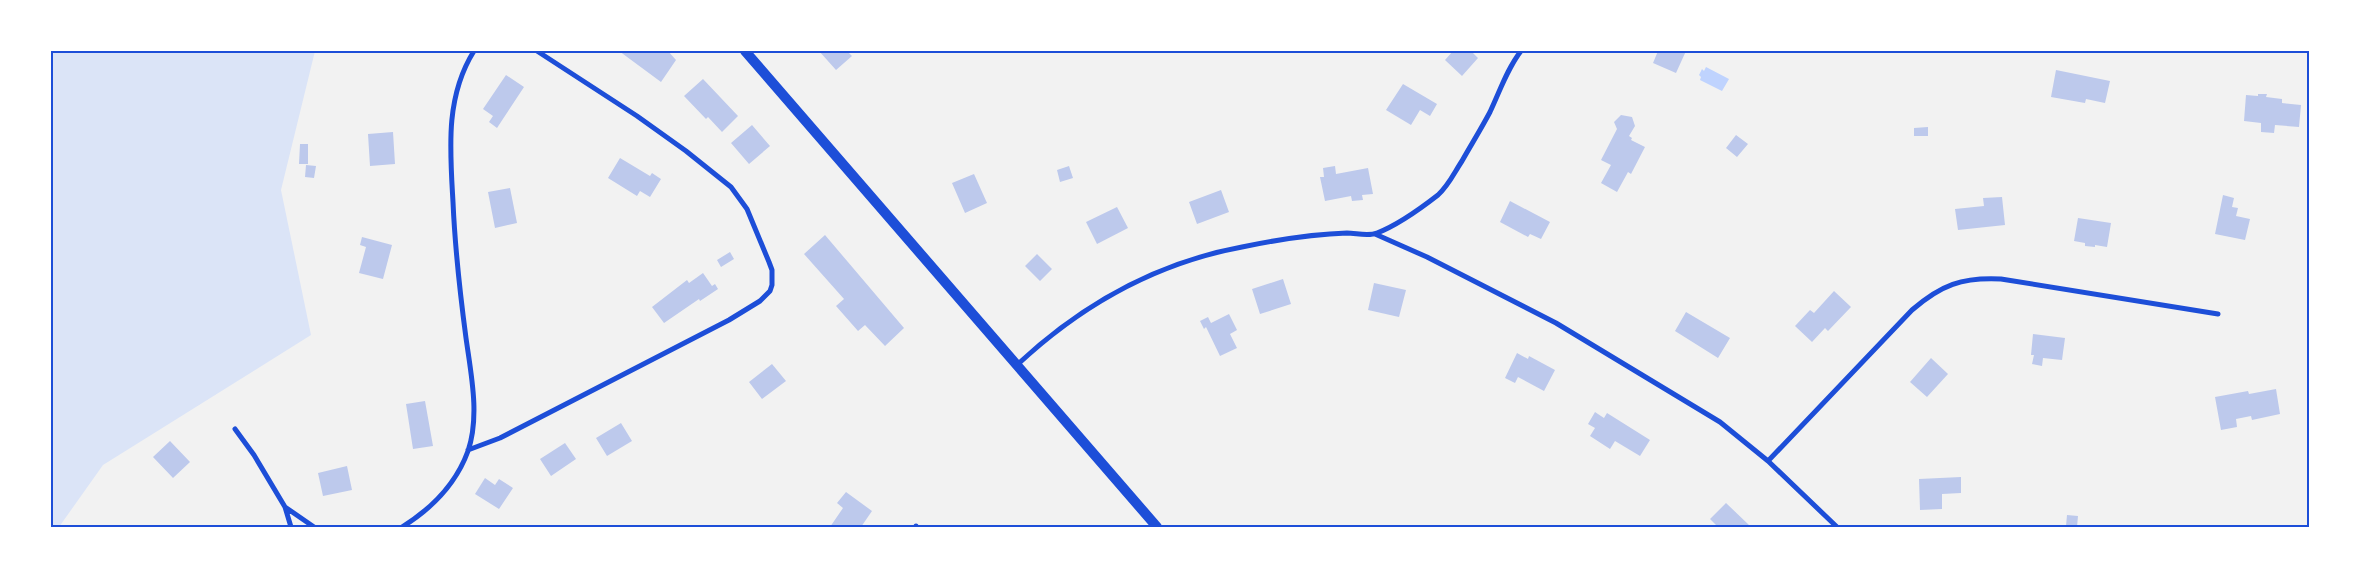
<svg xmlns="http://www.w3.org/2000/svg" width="2361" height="578" font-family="Barlow,sans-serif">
<rect width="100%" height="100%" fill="#f2f2f2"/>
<!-- green -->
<path fill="#dbe4f7" d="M 51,51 L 315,51 L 281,190 L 311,335 L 103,465 L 59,527 L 51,527 Z"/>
<!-- water -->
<path fill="#bfd3fe" d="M 1706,67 L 1729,79 L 1722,91 L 1700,80 L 1701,77 L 1699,75 L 1702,69 L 1704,71 Z"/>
<!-- building -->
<path fill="#bdc9ec" d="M 619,51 L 668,51 L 676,60 L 661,82 Z
M 819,51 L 847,51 L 852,56 L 836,70 Z
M 1453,51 L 1471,51 L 1478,58 L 1462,76 L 1445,60 Z
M 1658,51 L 1686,51 L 1676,73 L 1653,63 Z
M 2056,70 L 2110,81 L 2105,103 L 2086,99 L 2085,103 L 2051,97 Z
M 506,75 L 524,87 L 497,128 L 489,122 L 493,116 L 483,109 Z
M 703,79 L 738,116 L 722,132 L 708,117 L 706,119 L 684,96 Z
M 1403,84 L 1437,104 L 1430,116 L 1420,110 L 1411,125 L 1386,110 Z
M 2258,94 L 2267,94 L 2266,97 L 2282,99 L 2282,103 L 2301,105 L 2299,127 L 2275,125 L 2274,133 L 2261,132 L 2261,123 L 2244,121 L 2246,95 L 2258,96 Z
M 1621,115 L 1632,117 L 1635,126 L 1629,136 L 1632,138 L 1631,140 L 1645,147 L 1631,174 L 1628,172 L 1617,192 L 1601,183 L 1611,165 L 1601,160 L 1617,129 L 1614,122 Z
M 752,125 L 770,146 L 749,164 L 731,143 Z
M 1928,127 L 1928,136 L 1914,136 L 1914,128 Z
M 393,132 L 395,164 L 370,166 L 368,134 Z
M 1736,135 L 1748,144 L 1737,157 L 1726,148 Z
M 300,144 L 308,144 L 308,164 L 299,164 Z
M 620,158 L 650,176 L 652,173 L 661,179 L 650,197 L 640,191 L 637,196 L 608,178 Z
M 306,165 L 316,166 L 314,178 L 305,177 Z
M 1069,166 L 1073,178 L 1060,182 L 1057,170 Z
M 1335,166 L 1336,174 L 1368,168 L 1373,194 L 1362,195 L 1363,200 L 1352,201 L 1351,196 L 1325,201 L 1320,177 L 1324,177 L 1323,168 Z
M 974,174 L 987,203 L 965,213 L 952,183 Z
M 510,188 L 517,223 L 495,228 L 488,192 Z
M 1221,190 L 1229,212 L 1197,224 L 1189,202 Z
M 2223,195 L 2234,198 L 2232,207 L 2238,208 L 2236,216 L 2250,219 L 2245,240 L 2215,234 Z
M 2002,197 L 2005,225 L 1958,230 L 1955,209 L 1984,206 L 1983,198 Z
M 1510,201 L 1550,222 L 1541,239 L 1530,234 L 1528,237 L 1500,222 Z
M 1117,207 L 1128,228 L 1097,244 L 1086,222 Z
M 2078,218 L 2111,223 L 2107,247 L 2095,245 L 2095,247 L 2085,246 L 2085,243 L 2074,241 Z
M 825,235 L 904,328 L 885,346 L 865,325 L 858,331 L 836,306 L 844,299 L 804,254 Z
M 362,237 L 392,245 L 383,279 L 359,273 L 366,247 L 360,245 Z
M 730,252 L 734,259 L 721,267 L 717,260 Z
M 1037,254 L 1052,269 L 1040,281 L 1025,266 Z
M 703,273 L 712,286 L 715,284 L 718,289 L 700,301 L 699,299 L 664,323 L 652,307 L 687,280 L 689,283 Z
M 1283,279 L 1291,304 L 1260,314 L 1252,289 Z
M 1374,283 L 1406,290 L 1399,317 L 1368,310 Z
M 1834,291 L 1851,307 L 1828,331 L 1825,328 L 1812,342 L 1795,326 L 1810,310 L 1814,313 Z
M 1686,312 L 1730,338 L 1718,358 L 1675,331 Z
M 1229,314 L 1237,330 L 1230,334 L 1237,348 L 1220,356 L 1206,327 L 1204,329 L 1200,321 L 1208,317 L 1211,323 Z
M 2033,334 L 2065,338 L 2062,360 L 2043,358 L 2042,366 L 2032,364 L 2034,355 L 2031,355 Z
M 1517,353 L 1528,359 L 1529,356 L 1555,370 L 1544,391 L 1518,377 L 1515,383 L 1505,378 Z
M 1931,358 L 1948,374 L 1927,397 L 1910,382 Z
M 772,364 L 786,381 L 762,399 L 749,382 Z
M 2276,389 L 2280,414 L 2252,420 L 2251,416 L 2236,419 L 2237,427 L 2221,430 L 2215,397 L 2248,391 L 2249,394 Z
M 425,401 L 433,446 L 413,449 L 406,404 Z
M 1595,412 L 1604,418 L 1607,413 L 1650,440 L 1640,456 L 1615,441 L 1610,449 L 1590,436 L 1595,428 L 1588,424 Z
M 621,423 L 632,441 L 607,456 L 596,438 Z
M 170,441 L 190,462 L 173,478 L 153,457 Z
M 565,443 L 576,459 L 551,476 L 540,459 Z
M 347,466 L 352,490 L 323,496 L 318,473 Z
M 1961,477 L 1961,493 L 1942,494 L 1942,509 L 1920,510 L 1919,479 Z
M 485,478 L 495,485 L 499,479 L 513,488 L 499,509 L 475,494 Z
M 846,492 L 872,511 L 861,527 L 830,527 L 843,508 L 837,503 Z
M 1726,503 L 1749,525 L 1747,527 L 1718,527 L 1710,519 Z
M 2067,515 L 2078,516 L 2077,527 L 2066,526 Z"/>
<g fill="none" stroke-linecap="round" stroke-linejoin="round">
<!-- minor -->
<path stroke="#1d4ed8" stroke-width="5" d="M 1375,234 L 1427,257 L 1556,323 L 1720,422 L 1768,461 L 1837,527
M 1017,365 C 1080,306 1156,263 1242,247 C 1276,240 1311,234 1347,233 C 1356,233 1368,237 1377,233 C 1398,225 1420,209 1438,195 C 1449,185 1454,173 1462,161 C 1471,145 1481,129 1490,112 C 1500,91 1507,69 1521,51
M 235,429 L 254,455 L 285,507 L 314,527
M 468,450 L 500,438 L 729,320 L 760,301 L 770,291 L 772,285 L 772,270 L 769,262 L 747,209 L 731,187 L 686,151 L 637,116 L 537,51
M 1768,461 L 1912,310 C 1941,285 1962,277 2001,279 L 2218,314
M 285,507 L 291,527
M 402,527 C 431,509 456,484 468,451 C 480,416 471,374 466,338 C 460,293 455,248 453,202 C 450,150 445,97 474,51
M 916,527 L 916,526"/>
<!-- secondary -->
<path stroke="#1d4ed8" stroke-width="10" d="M 745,51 L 1157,527"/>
</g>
<!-- border -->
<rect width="2361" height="578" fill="none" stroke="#ffffff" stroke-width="105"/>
<rect x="52" y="52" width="2256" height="474" fill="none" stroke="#1d4ed8" stroke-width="2"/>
</svg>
